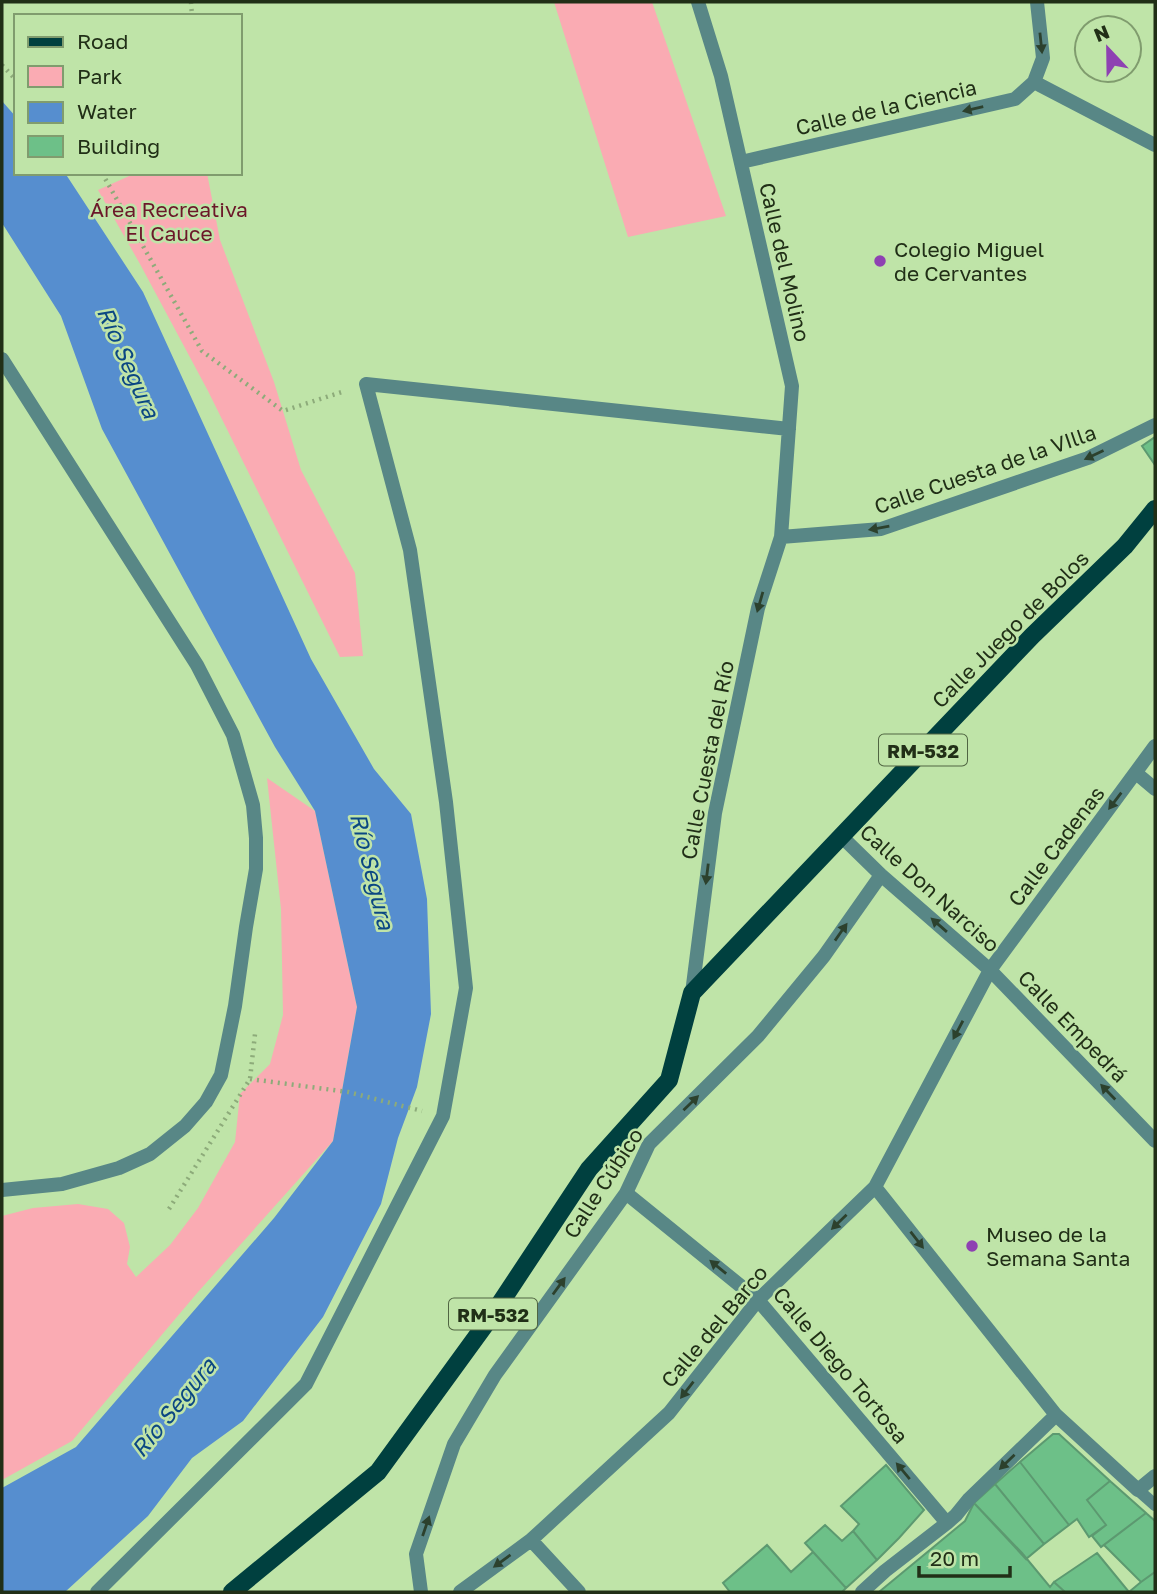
<svg xmlns="http://www.w3.org/2000/svg" width="1157" height="1594" font-family="'Golos Text',sans-serif">
<rect width="100%" height="100%" fill="#bfe4a8"/>
<!-- green -->
<path fill="#faabb3" d="M 554,2 L 652,2 L 726,216 L 628,237 Z
M 136,173 L 207,173 L 220,240 L 274,382 L 301,470 L 355,573 L 363,656 L 340,657 L 208,391 L 140,264 L 98,190 Z
M 267,778 L 315,811 L 357,1007 L 333,1141 L 198,1292 L 72,1441 L 2,1480 L 2,1216 L 33,1208 L 78,1204 L 108,1209 L 124,1223 L 130,1247 L 127,1264 L 136,1277 L 170,1245 L 198,1208 L 235,1142 L 240,1094 L 270,1064 L 283,1015 L 281,909 Z"/>
<!-- water -->
<path fill="#568ecf" d="M 2,101 L 16,117 L 16,173 L 65,173 L 143,292 L 311,659 L 374,769 L 411,814 L 427,899 L 431,1014 L 417,1087 L 398,1138 L 381,1204 L 323,1317 L 243,1421 L 192,1458 L 148,1516 L 65,1592 L 2,1592 L 2,1488 L 76,1447 L 274,1218 L 333,1141 L 357,1007 L 315,811 L 275,747 L 102,429 L 61,316 L 2,223 Z"/>
<!-- building -->
<path fill="#6dc088" stroke="#5c9970" stroke-width="2" d="M 1155,437 L 1155,465 L 1142,446 Z
M 1053,1434 L 1059,1434 L 1110,1481 L 1087,1500 L 1106,1525 L 1089,1537 L 1077,1519 L 1069,1525 L 1020,1462 Z
M 1020,1462 L 1069,1525 L 1044,1544 L 995,1484 Z
M 886,1465 L 924,1510 L 899,1538 L 877,1560 L 853,1531 L 859,1524 L 841,1506 Z
M 1110,1481 L 1146,1513 L 1101,1547 L 1092,1536 L 1106,1525 L 1087,1500 Z
M 995,1484 L 1044,1544 L 1026,1559 L 974,1503 Z
M 974,1503 L 1022,1553 L 1050,1587 L 1054,1582 L 1065,1592 L 879,1592 L 965,1521 Z
M 1146,1513 L 1155,1521 L 1155,1572 L 1141,1582 L 1104,1545 Z
M 825,1525 L 842,1541 L 853,1531 L 877,1560 L 846,1588 L 805,1543 Z
M 767,1545 L 791,1572 L 813,1552 L 846,1588 L 842,1592 L 730,1592 L 723,1583 Z
M 1097,1553 L 1129,1592 L 1065,1592 L 1054,1582 Z
M 1155,1572 L 1155,1592 L 1129,1592 L 1141,1582 Z"/>
<g fill="none" stroke-linecap="round" stroke-linejoin="round">
<!-- path -->
<path stroke="#8dab7a" stroke-width="4.5" stroke-dasharray="2 5" stroke-linecap="butt" d="M 191,2 L 192,16
M 2,65 L 16,80
M 102,173 L 202,351 L 283,411 L 345,391
M 250,1079 L 348,1092 L 422,1111
M 169,1209 L 250,1079 L 255,1034"/>
<!-- lane -->
<path stroke="#588786" stroke-width="12" d="M 1138,1490 L 1155,1505"/>
<!-- street -->
<path stroke="#588786" stroke-width="14" d="M 1034,82 L 1155,145
M 741,162 L 1015,99 L 1034,82 L 1043,58 L 1037,2
M 2,359 L 197,665 L 233,735 L 253,805 L 256,838 L 256,869 L 246,927 L 235,1006 L 221,1075 L 206,1102 L 185,1126 L 150,1154 L 119,1168 L 62,1184 L 2,1190
M 781,537 L 881,529 L 1088,458 L 1155,425
M 1136,773 L 1155,789
M 841,836 L 881,875 L 990,970 L 1155,1141
M 692,993 L 715,813 L 758,608 L 781,537 L 792,386 L 721,76 L 698,2
M 875,1187 L 1056,1415 L 1138,1490 L 1155,1476
M 626,1193 L 758,1300 L 947,1523
M 531,1540 L 579,1592
M 97,1592 L 306,1384 L 443,1116 L 466,988 L 446,802 L 410,550 L 366,384 L 789,429
M 421,1592 L 416,1554 L 454,1444 L 495,1375 L 626,1193 L 649,1144 L 758,1036 L 824,956 L 881,875
M 460,1592 L 531,1540 L 669,1413 L 758,1300 L 875,1187 L 990,970 L 1155,746
M 862,1592 L 885,1571 L 947,1523 L 956,1515 L 969,1499 L 1056,1415"/>
<!-- primary -->
<path stroke="#00403f" stroke-width="18" d="M 232,1592 L 378,1472 L 493,1314 L 589,1169 L 669,1080 L 692,993 L 1032,636 L 1125,546 L 1155,509"/>
</g>
<!-- one-way arrows -->
<defs><path id="oneway-solid" d="M-6-.8H1V-3.2L6.5 0L1 3.2V.8H-6Z" transform="scale(1.75)"/></defs>
<g fill="#2c412d">
<use href="#oneway-solid" transform="translate(1041 43) rotate(84)"/>
<use href="#oneway-solid" transform="translate(973 109) rotate(167)"/>
<use href="#oneway-solid" transform="translate(1094 455) rotate(155)"/>
<use href="#oneway-solid" transform="translate(879 528) rotate(170)"/>
<use href="#oneway-solid" transform="translate(760 602) rotate(106)"/>
<use href="#oneway-solid" transform="translate(1115 801) rotate(127)"/>
<use href="#oneway-solid" transform="translate(707 874) rotate(97)"/>
<use href="#oneway-solid" transform="translate(939 925) rotate(-139)"/>
<use href="#oneway-solid" transform="translate(841 932) rotate(-55)"/>
<use href="#oneway-solid" transform="translate(958 1030) rotate(118)"/>
<use href="#oneway-solid" transform="translate(1108 1092) rotate(-134)"/>
<use href="#oneway-solid" transform="translate(691 1103) rotate(-44)"/>
<use href="#oneway-solid" transform="translate(839 1222) rotate(136)"/>
<use href="#oneway-solid" transform="translate(917 1240) rotate(52)"/>
<use href="#oneway-solid" transform="translate(718 1267) rotate(-141)"/>
<use href="#oneway-solid" transform="translate(559 1286) rotate(-54)"/>
<use href="#oneway-solid" transform="translate(687 1390) rotate(128)"/>
<use href="#oneway-solid" transform="translate(1007 1462) rotate(136)"/>
<use href="#oneway-solid" transform="translate(903 1471) rotate(-130)"/>
<use href="#oneway-solid" transform="translate(426 1526) rotate(-71)"/>
<use href="#oneway-solid" transform="translate(502 1561) rotate(144)"/>
</g>
<!-- markers -->
<g fill="#8e41b2" stroke="#bfe4a8" stroke-width="2.5">
<circle cx="880" cy="261" r="7"/>
<circle cx="972" cy="1246" r="7"/>
</g>
<g text-anchor="middle" dominant-baseline="central" stroke-width="5" stroke-linejoin="round" paint-order="stroke">
<!-- shield labels -->
<g fill="#bfe4a8" stroke="#506542" stroke-width="2">
<rect x="879" y="734.5" width="88" height="31" rx="5"/>
<rect x="449" y="1298.5" width="88" height="31" rx="5"/>
</g>
<g font-size="19" font-weight="bold" fill="#212f17">
<text x="923" y="750">RM-532</text>
<text x="493" y="1314">RM-532</text>
</g>
<!-- street labels -->
<g font-size="21" fill="#212f17" stroke="#bfe4a8">
<text transform="translate(886 107) rotate(-13)">Calle de la Ciencia</text>
<text transform="translate(785 262) rotate(77)">Calle del Molino</text>
<text transform="translate(985 469) rotate(-19)">Calle Cuesta de la VIlla</text>
<text transform="translate(1010 629) rotate(-45)">Calle Juego de Bolos</text>
<text transform="translate(707 760) rotate(-79)">Calle Cuesta del Río</text>
<text transform="translate(1056 846) rotate(-53)">Calle Cadenas</text>
<text transform="translate(930 888) rotate(42)">Calle Don Narciso</text>
<text transform="translate(1073 1026) rotate(46)">Calle Empedrá</text>
<text transform="translate(603 1183) rotate(-57)">Calle Cúbico</text>
<text transform="translate(714 1326) rotate(-50)">Calle del Barco</text>
<text transform="translate(841 1365) rotate(50)">Calle Diego Tortosa</text>
</g>
<!-- park labels -->
<g font-size="21" fill="#6b1729" stroke="#bfe4a8">
<text x="169" y="209">Área Recreativa<tspan x="169" dy="24">El Cauce</tspan></text>
</g>
<!-- poi labels -->
<g font-size="21" fill="#212f17" stroke="#bfe4a8" text-anchor="start">
<text x="894" y="249">Colegio Miguel<tspan x="894" dy="24">de Cervantes</tspan></text>
<text x="986" y="1234">Museo de la<tspan x="986" dy="24">Semana Santa</tspan></text>
</g>
<!-- water labels -->
<g font-size="23" font-style="italic" fill="#0b4783" stroke="#bfe4a8">
<text transform="translate(129 362) rotate(66)">Río Segura</text>
<text transform="translate(373 871) rotate(76)">Río Segura</text>
<text transform="translate(173 1407) rotate(-51)">Río Segura</text>
</g>
</g>
<!-- border -->
<rect width="1157" height="1594" fill="none" stroke="#212f17" stroke-width="7"/>
<!-- legend -->
<rect x="14" y="14" width="228" height="161" fill="#bfe4a8" stroke="#809c6e" stroke-width="2"/>
<rect x="28" y="37" width="35" height="10" fill="#00403f" stroke="#809c6e" stroke-width="2"/>
<text x="77" y="49" font-size="21" fill="#212f17">Road</text>
<rect x="28" y="66" width="35" height="21" fill="#faabb3" stroke="#809c6e" stroke-width="2"/>
<text x="77" y="84" font-size="21" fill="#212f17">Park</text>
<rect x="28" y="102" width="35" height="21" fill="#568ecf" stroke="#809c6e" stroke-width="2"/>
<text x="77" y="119" font-size="21" fill="#212f17">Water</text>
<rect x="28" y="136" width="35" height="21" fill="#6dc088" stroke="#809c6e" stroke-width="2"/>
<text x="77" y="154" font-size="21" fill="#212f17">Building</text>
<!-- north arrow -->
<g transform="translate(1108 49) rotate(338)"><circle r="33" fill="#bfe4a8" stroke="#809c6e" stroke-width="2"/>
<path d="M0-5L12 26L0 18L-12 26Z" fill="#8e41b2"/>
<text y="-10" font-size="19" font-weight="bold" text-anchor="middle" fill="#212f17">N</text>
</g>
<!-- scale -->
<path d="M919 1566v10h91v-10" fill="none" stroke="#212f17" stroke-width="3.5"/>
<text x="930" y="1566" font-size="21" fill="#212f17" stroke="#bfe4a8" stroke-width="5" paint-order="stroke">20 m</text>
</svg>
